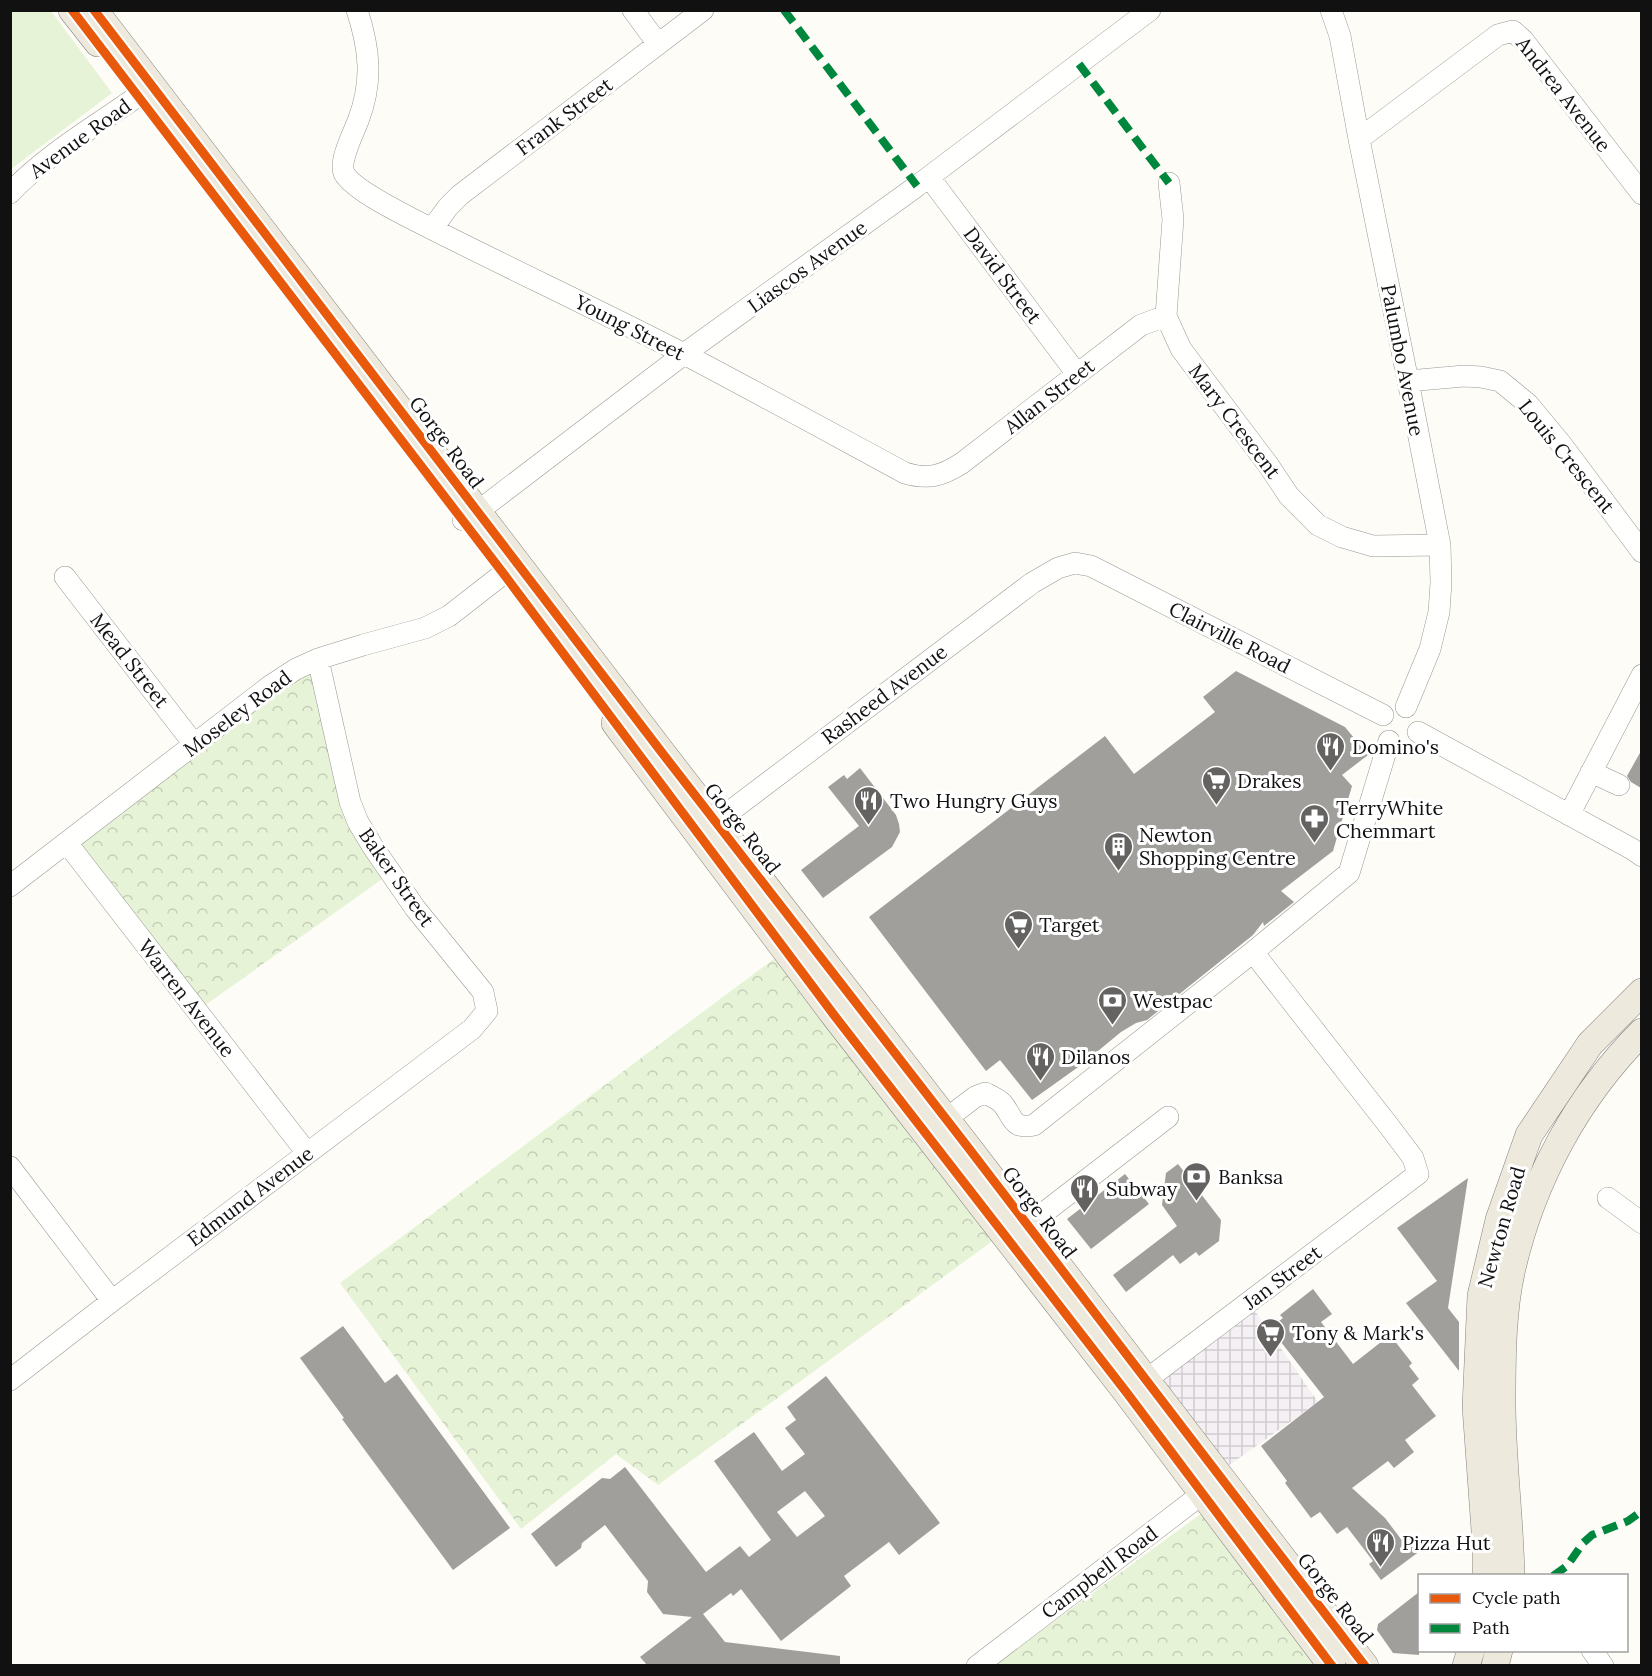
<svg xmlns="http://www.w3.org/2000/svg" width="1652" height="1676" font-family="Lora,serif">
<defs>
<pattern id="industrial-grid" width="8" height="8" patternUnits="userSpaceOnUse" patternTransform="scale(1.5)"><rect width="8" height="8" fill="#f5f0f3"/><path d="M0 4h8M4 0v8" fill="none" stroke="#d1cdcf"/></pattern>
<pattern id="park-crowns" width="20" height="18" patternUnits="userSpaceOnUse" patternTransform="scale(1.5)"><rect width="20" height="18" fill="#e7f3d7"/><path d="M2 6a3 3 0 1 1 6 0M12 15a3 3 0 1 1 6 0" fill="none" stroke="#c5cfb8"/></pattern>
</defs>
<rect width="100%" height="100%" fill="#fdfcf7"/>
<!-- industrial -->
<path fill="url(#industrial-grid)" d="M 1253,1308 L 1318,1402 L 1221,1471 L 1155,1380 Z"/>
<!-- grass -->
<path fill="#e7f3d7" d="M 11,10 L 51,11 L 112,93 L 11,169 Z"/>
<!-- park -->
<path fill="url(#park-crowns)" d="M 313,670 L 385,877 L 204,1006 L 78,845 L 266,697 Z
M 779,955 L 994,1240 L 658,1485 L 616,1454 L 521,1529 L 340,1283 Z
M 1202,1513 L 1322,1666 L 993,1666 Z"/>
<!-- building -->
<path fill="#a19f9c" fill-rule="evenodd" d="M 1236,671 L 1345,727 L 1368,755 L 1342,775 L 1352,786 L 1333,851 L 1281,891 L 1294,902 L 1264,926 L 1263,922 L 1253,935 L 1147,1020 L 1136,1023 L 1121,1032 L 1081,1065 L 1032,1100 L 1000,1060 L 986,1071 L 869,917 L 1105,736 L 1134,774 L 1215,712 L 1203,697 Z
M 1641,751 L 1641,788 L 1631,782 L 1627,776 Z
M 860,768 L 896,815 L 899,824 L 900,832 L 892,847 L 823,898 L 801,870 L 859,826 L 828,787 L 844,775 L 847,779 Z
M 1178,1164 L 1221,1220 L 1219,1241 L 1199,1256 L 1196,1252 L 1180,1264 L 1173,1255 L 1126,1292 L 1113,1275 L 1177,1226 L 1162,1205 L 1166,1173 Z
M 1125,1174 L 1149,1204 L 1091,1249 L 1067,1219 Z
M 1468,1178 L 1448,1308 L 1459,1322 L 1459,1371 L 1406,1303 L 1437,1281 L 1397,1228 Z
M 1313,1289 L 1332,1314 L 1321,1322 L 1353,1364 L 1390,1335 L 1412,1363 L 1409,1366 L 1419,1379 L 1412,1385 L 1436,1416 L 1405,1440 L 1414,1452 L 1394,1468 L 1388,1461 L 1352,1488 L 1385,1518 L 1404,1543 L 1414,1534 L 1424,1548 L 1381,1580 L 1369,1564 L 1373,1561 L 1347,1527 L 1337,1534 L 1320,1512 L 1311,1518 L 1285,1483 L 1287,1481 L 1261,1446 L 1324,1397 L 1270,1328 L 1283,1318 L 1280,1315 Z
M 343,1326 L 385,1383 L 397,1374 L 510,1528 L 453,1570 L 342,1419 L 344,1418 L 300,1358 Z
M 826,1376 L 940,1523 L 899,1555 L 889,1542 L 844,1576 L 851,1586 L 781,1641 L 741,1589 L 733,1596 L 731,1593 L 703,1614 L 725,1642 L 840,1656 L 840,1665 L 647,1665 L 640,1657 L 692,1617 L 663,1614 L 647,1592 L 648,1581 L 605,1525 L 582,1543 L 581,1548 L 556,1567 L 531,1534 L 602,1478 L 610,1479 L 625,1467 L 706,1572 L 740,1546 L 749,1557 L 771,1540 L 714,1461 L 754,1432 L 782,1471 L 805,1454 L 785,1428 L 796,1420 L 787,1407 ZM 805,1491 L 825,1516 L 797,1537 L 777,1512 Z
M 1419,1592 L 1419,1655 L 1393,1653 L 1377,1630 L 1378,1624 Z"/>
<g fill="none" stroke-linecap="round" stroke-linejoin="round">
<defs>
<path id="minor" d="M 357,10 C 370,50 373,82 358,121 C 353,134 339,161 344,173 C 354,193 425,225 448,237 C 526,276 606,314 684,354 C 758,393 831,433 905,473 C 928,480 942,476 962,463 L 1141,325 L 1166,316
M 633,10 L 658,44
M 1331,10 L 1340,36 L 1359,139 L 1408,381 L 1440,545 L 1441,583 L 1439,612 L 1430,649 L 1406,707
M 1359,139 L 1498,35 L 1513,31 L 1523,40 L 1642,194
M 929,177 L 1077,374
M 1169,183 L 1173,219 L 1166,316 L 1181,349 L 1269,466 L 1289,496 L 1318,525 L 1342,537 L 1373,546 L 1440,545
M 10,193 C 47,154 94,127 138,96 L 150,84
M 432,229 L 448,207 L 460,195 L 703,10
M 1408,381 L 1464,376 L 1481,377 L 1500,381 L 1528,404 L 1562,445 L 1642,552
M 463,520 L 477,512 L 684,354 L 917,186 L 1150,10
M 65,577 L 194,744
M 1418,732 L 1632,849 L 1642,856
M 1591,772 L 1619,785
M 1569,815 L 1642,675
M 704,831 L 1032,583 L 1058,568 L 1075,563 L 1091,566 L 1383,715
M 67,843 L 307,1153
M 10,886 L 270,686 L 296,669 L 318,659 L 363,645 L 425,628 L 449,616 L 517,563
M 946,1119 L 975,1097 L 985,1093 C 991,1096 998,1099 1002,1103 C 1014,1117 1011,1130 1034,1125 L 1253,952 L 1349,873 L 1389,741
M 10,1167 L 112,1301
M 1608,1198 L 1642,1223
M 1028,1225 L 1168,1117
M 10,1380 L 112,1301 L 472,1029 L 487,1011 L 483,992 L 415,908 L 373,847 L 358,822 L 350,802 L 318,659
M 1146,1380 L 1418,1174 L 1413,1158 L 1389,1126 L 1253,952
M 1592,1650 L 1603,1666
M 977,1666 L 1215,1484"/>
<path id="major" d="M 72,10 L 98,43
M 94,10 L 663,754 L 967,1146 L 1365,1666
M 615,723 L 834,1015 L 1127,1393 L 1332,1666
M 1486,1576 L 1486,1544 L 1476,1407 L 1481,1296 L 1499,1220 L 1529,1135 L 1590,1044 L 1642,992
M 1511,1576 C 1510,1518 1502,1461 1502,1403 C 1502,1359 1502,1311 1512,1268 C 1533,1179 1577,1097 1642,1032
M 1466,1666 L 1471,1650
M 1495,1666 L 1499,1650"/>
</defs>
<!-- minor casing -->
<use href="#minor" stroke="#979795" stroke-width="22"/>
<!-- major casing -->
<use href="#major" stroke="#858482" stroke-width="28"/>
<!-- minor -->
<use href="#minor" stroke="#fffffe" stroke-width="21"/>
<!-- major -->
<use href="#major" stroke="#ede9dc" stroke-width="27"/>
<!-- quiet -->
<path stroke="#00873e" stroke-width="8" stroke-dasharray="15 8" stroke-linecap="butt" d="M 784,10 L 917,186
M 1079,64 L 1169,183
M 1553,1576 L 1567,1566 L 1583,1543 L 1592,1535 L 1628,1521 L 1642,1511"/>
<defs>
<path id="cycleway" d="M 72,10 L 503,573 L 834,1015 L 1127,1393 L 1332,1666
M 94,10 L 663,754 L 967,1146 L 1365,1666"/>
</defs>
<!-- cycleway casing -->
<use href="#cycleway" stroke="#fff" stroke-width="13"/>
<!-- cycleway -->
<use href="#cycleway" stroke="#e8590c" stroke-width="9"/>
</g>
<!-- icons -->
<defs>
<symbol id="restaurant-pin" viewBox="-11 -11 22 30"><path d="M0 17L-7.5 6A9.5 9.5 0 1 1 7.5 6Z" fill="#646362" stroke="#fff"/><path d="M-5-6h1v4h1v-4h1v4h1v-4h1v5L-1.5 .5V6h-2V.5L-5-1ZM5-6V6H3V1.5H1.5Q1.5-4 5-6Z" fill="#fff"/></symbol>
<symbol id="supermarket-pin" viewBox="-11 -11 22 30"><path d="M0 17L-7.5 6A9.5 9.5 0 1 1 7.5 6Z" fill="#646362" stroke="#fff"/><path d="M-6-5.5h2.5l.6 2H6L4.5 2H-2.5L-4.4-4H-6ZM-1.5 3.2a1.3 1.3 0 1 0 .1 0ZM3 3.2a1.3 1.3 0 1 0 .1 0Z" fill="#fff"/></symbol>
<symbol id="pharmacy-pin" viewBox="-11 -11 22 30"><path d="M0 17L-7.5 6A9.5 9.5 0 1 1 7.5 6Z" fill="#646362" stroke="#fff"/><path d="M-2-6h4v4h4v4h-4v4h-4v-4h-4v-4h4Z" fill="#fff"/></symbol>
<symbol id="building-pin" viewBox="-11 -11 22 30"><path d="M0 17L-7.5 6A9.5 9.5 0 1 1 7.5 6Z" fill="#646362" stroke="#fff"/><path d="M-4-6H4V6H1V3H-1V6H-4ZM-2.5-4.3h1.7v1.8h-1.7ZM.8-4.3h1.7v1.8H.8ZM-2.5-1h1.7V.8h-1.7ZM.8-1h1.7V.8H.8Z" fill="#fff"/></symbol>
<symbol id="bank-pin" viewBox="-11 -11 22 30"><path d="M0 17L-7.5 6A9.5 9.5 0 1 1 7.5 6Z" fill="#646362" stroke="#fff"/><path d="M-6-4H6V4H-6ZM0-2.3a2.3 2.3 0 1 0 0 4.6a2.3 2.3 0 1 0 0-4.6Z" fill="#fff"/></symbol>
</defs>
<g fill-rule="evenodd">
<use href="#restaurant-pin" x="1314" y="730" width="33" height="45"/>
<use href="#supermarket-pin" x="1200" y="764" width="33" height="45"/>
<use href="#restaurant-pin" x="852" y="784" width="33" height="45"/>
<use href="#pharmacy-pin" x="1298" y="802" width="33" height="45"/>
<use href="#building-pin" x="1102" y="830" width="33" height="45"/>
<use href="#supermarket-pin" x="1002" y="908" width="33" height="45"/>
<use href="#bank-pin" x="1096" y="984" width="33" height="45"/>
<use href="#restaurant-pin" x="1024" y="1040" width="33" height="45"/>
<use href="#bank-pin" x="1180" y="1160" width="33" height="45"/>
<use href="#restaurant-pin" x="1068" y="1172" width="33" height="45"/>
<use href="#supermarket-pin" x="1254" y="1316" width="33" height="45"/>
<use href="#restaurant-pin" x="1364" y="1526" width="33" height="45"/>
</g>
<g text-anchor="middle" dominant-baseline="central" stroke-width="6" stroke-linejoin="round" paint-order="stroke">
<!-- street labels -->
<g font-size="20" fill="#111" stroke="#fff">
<text transform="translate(1564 94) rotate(52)">Andrea Avenue</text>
<text transform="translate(564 116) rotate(-37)">Frank Street</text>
<text transform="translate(80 138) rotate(-36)">Avenue Road</text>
<text transform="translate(807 266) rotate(-36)">Liascos Avenue</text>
<text transform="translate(1003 275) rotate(53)">David Street</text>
<text transform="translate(630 327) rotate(27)">Young Street</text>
<text transform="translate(1403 360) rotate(79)">Palumbo Avenue</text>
<text transform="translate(1049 396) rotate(-38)">Allan Street</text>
<text transform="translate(1235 421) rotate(53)">Mary Crescent</text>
<text transform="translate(447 442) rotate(53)">Gorge Road</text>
<text transform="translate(1567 456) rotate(51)">Louis Crescent</text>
<text transform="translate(1230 637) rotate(27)">Clairville Road</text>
<text transform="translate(130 660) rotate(52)">Mead Street</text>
<text transform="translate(884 694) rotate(-37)">Rasheed Avenue</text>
<text transform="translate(237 713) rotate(-37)">Moseley Road</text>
<text transform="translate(743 828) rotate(52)">Gorge Road</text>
<text transform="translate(397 877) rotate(55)">Baker Street</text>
<text transform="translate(187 998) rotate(52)">Warren Avenue</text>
<text transform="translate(250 1196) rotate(-37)">Edmund Avenue</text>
<text transform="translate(1040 1212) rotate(53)">Gorge Road</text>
<text transform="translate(1501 1227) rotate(-74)">Newton Road</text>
<text transform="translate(1282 1277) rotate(-37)">Jan Street</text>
<text transform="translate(1099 1572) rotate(-37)">Campbell Road</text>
<text transform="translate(1336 1598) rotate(52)">Gorge Road</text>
</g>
<!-- poi labels -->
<g font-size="20" fill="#111" stroke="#fff" text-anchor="start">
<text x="1352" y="746">Domino's</text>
<text x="1237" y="780">Drakes</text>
<text x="890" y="800">Two Hungry Guys</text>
<text x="1336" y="807">TerryWhite<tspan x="1336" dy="23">Chemmart</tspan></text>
<text x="1139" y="834">Newton<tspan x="1139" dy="23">Shopping Centre</tspan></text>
<text x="1039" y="924">Target</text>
<text x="1133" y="1000">Westpac</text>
<text x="1061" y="1056">Dilanos</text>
<text x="1218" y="1176">Banksa</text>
<text x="1106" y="1188">Subway</text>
<text x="1292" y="1332">Tony &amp; Mark's</text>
<text x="1402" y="1542">Pizza Hut</text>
</g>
</g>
<!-- border -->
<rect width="1652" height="1676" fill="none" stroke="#111111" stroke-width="24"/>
<!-- legend -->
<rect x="1418" y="1574" width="210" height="78" fill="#ffffff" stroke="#a0a0a0" stroke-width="1.5"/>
<rect x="1430" y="1594" width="30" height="9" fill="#e8590c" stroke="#a0a0a0" stroke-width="1.5"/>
<text x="1472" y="1604" font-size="18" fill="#111111">Cycle path</text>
<rect x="1430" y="1624" width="30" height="9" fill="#00873e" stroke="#a0a0a0" stroke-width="1.5"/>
<text x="1472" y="1634" font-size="18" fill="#111111">Path</text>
</svg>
